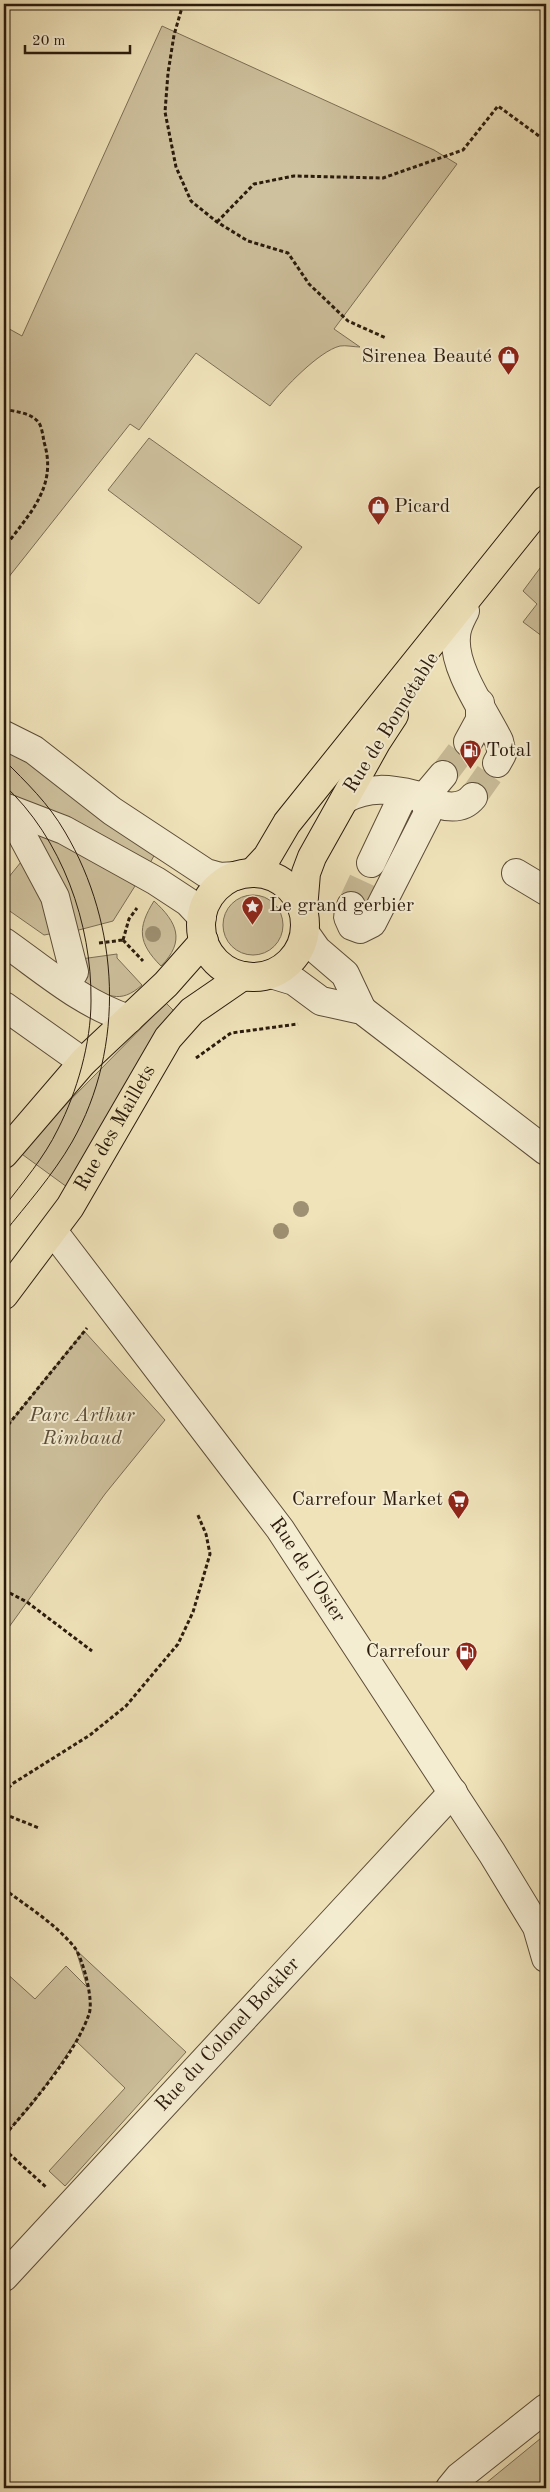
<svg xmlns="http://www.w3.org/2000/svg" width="550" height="2492" font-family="'Old Standard TT',serif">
<rect width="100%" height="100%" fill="#f0e3ba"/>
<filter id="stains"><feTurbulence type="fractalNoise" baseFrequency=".004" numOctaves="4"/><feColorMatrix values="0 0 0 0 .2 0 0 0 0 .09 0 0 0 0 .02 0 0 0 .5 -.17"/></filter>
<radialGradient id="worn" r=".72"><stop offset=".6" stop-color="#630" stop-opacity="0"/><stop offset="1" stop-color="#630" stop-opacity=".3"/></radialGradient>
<!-- green -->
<path fill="#cec19d" stroke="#7c6e55" d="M 162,26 L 434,150 L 457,164 L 334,329 L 360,347 C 354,347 346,345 340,346 C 319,351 283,389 270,406 L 196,353 L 139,430 L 130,424 L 4,583 L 4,373 L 8,363 L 4,361 L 4,326 L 22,336 Z
M 149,438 L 302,547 L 259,604 L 108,490 Z
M 546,560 L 546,639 L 523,622 L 537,604 L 523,591 Z
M 4,744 L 155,854 L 150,863 L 75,820 L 4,794 Z
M 30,830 L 88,855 L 135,886 L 113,921 L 75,931 Z
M 21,862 L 46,901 L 55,933 L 44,935 L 4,907 L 4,883 Z
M223 925a30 30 0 1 1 60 0a30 30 0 1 1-60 0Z
M 154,901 C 177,922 186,941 161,966 C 138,943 137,928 154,901 Z
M 117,954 L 117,958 L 142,985 C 120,1005 106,996 84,981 L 81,959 Z
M 166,1003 L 175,1012 L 67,1187 L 19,1152 Z
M 84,1331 L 165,1420 L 105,1494 L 4,1634 L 4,1430 Z
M 76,1950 L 186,2052 L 65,2186 L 49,2171 L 125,2088 L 76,2041 L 32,2105 L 4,2136 L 4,1971 L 35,1999 L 66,1966 L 87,1987 Z
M 546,2434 L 546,2488 L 480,2488 Z"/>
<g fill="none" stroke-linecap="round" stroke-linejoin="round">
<!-- minor-tunnel -->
<path stroke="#c8bb97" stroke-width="28" stroke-dasharray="28 14" stroke-linecap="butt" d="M 443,775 L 468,742
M 473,797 L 497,763
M 351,906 L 371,863"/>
<defs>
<g id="minor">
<path d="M 465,611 C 461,619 456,627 456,637 C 453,669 485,712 499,741 L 502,754 L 497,763"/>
<path d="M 4,735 L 34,750 L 112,811 L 206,873 L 220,877 L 235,876"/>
<path d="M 468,742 L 480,720 L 480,703"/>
<path d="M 420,797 C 436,805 459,814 473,797"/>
<path d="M 420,797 L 427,794 L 443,775"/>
<path d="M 345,799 C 369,786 391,789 416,795"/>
<path d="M 4,807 L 64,830 L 156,881 L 188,902 L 202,917"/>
<path d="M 8,809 L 55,897 L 74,972 L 65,985"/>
<path d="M 516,873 L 546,891"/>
<path d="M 351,906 L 348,917 L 352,926 L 360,929 L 372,923 L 427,815 C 429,797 413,789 400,802 L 371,863"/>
<path d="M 305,933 L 317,950 L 345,974 L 362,1010"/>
<path d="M 4,942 C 44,970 82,1004 129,1019"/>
<path d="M 271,974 L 294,981 L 321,1001 L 362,1010 L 546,1151"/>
<path d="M 4,1006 L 83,1062"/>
<path id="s1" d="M 53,1231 L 280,1529 L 492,1853 L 537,1927 L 546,1958"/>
<path id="s2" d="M 4,2277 L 453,1792"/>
<path d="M 450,2488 L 459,2477 L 546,2408"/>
</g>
<g id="major">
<circle cx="253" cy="925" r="52"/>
<path d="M 252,873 L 267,857 L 287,823 L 546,500"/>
<path d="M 303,909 L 306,873 L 312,857 L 377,741 L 394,715"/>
<path d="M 4,1154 L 83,1062 L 166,984 L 204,941"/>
<path id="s3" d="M 4,1295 L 70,1207 L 168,1038 L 192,1011 L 243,976"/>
</g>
</defs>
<!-- minor casing -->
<use href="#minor" stroke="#5c4d38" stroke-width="30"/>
<!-- major casing -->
<use href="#major" stroke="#2a1b0d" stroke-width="30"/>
<!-- path -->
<path stroke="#2a1b0d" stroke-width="3" stroke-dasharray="4 2.5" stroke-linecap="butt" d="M 183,4 L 174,35 L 168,73 L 165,112 L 176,167 L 191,201 L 217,222 L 248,241 L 288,253 L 309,284 L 348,321 L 386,338
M 217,222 L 254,184 L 294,176 L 383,178 L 463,150 L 498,106 L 539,136
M 4,409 C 15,412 31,412 39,423 C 42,428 43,436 44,442 C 58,487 29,514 4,548
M 123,940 L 143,961
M 123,940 L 129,919 L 137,908
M 99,943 L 123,940
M 196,1058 L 231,1033 L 298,1024
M 4,1430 L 87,1328
M 4,1590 L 27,1602 L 92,1651
M 4,1793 L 12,1784 L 90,1735 L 126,1706 L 178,1644 L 193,1612 L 210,1554 L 206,1534 L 197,1513
M 4,1814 L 39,1828
M 4,1889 C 28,1907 56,1924 75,1948 C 83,1959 94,2001 89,2014 C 76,2053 31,2105 4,2136
M 4,2149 L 46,2187
M 540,2488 L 546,2481"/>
<!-- minor -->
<use href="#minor" stroke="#f5edd2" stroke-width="28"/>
<!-- major -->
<use href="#major" stroke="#f0e3ba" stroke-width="28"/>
<!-- tram -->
<path stroke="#2a1b0d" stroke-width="1" d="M 4,760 C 26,782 49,804 65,832 C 120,925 126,1047 72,1142 C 53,1175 27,1204 4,1233
M 4,785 C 62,838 92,924 91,1001 C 91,1043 77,1092 58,1129 C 44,1158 23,1182 4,1207"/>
</g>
<!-- trees -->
<g fill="#9e9072">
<circle cx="153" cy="934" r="8"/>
<circle cx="301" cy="1209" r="8"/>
<circle cx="281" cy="1231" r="8"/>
</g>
<!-- icons -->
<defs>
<symbol id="shop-pin" viewBox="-11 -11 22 30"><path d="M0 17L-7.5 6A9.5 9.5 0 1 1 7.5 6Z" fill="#8f2418" stroke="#f5edd2"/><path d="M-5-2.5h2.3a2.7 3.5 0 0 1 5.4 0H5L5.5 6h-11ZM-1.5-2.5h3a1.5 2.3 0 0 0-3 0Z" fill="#fff"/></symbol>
<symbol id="fuel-pin" viewBox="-11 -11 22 30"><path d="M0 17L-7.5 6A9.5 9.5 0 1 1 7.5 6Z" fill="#8f2418" stroke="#f5edd2"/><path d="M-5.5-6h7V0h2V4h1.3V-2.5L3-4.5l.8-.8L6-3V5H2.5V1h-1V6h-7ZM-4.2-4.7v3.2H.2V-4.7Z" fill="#fff"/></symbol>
<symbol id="sight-pin" viewBox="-11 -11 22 30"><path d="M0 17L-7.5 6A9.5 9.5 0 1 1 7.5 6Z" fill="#8f2418" stroke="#f5edd2"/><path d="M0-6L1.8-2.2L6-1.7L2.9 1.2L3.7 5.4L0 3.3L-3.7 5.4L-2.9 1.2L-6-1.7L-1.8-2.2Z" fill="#fff"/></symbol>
<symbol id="supermarket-pin" viewBox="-11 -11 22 30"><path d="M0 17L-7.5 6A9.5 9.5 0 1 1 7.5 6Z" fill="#8f2418" stroke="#f5edd2"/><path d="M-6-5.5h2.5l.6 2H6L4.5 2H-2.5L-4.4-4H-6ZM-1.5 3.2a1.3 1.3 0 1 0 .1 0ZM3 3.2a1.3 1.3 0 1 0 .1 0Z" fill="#fff"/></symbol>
</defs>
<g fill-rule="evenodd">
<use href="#shop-pin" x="496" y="344" width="25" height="34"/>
<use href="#shop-pin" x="366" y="494" width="25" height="34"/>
<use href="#fuel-pin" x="458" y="738" width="25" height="34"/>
<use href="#sight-pin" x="240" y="894" width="25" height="34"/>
<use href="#supermarket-pin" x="446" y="1488" width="25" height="34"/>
<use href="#fuel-pin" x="454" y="1640" width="25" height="34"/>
</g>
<g text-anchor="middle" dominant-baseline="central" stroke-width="4" stroke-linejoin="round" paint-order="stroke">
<!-- poi labels -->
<g font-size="20" fill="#2a1b0d" stroke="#f5edd2" text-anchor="end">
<text x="492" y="357">Sirenea Beauté</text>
<text x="394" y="507" text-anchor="start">Picard</text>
<text x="486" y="751" text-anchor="start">Total</text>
<text x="269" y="906" text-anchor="start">Le grand gerbier</text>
<text x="443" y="1500">Carrefour Market</text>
<text x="450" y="1652">Carrefour</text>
</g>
<!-- street labels -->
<g font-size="20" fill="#2a1b0d" stroke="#f5edd2">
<text transform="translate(392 723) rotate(-58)">Rue de Bonnétable</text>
<text stroke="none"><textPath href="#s3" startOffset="201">Rue des Maillets</textPath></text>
<text stroke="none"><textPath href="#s1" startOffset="424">Rue de l'Osier</textPath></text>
<text stroke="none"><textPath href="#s2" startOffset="330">Rue du Colonel Bockler</textPath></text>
</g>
<!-- park labels -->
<g font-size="20" font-style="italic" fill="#5b4d38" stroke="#f5edd2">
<text x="82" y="1416">Parc Arthur<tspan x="82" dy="23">Rimbaud</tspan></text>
</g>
</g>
<!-- margin -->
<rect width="550" height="2492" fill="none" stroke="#f0e3ba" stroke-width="20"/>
<rect x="5" y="5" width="540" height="2482" fill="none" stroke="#2a1b0d" stroke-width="2.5"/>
<rect x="10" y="10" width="530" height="2472" fill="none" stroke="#2a1b0d"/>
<!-- scale -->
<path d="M25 45v8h105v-8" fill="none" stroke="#2a1b0d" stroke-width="2.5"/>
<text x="32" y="45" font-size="15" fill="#2a1b0d" stroke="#f5edd2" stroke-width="4" paint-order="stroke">20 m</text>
<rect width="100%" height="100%" filter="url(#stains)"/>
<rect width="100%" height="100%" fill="url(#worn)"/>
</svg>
